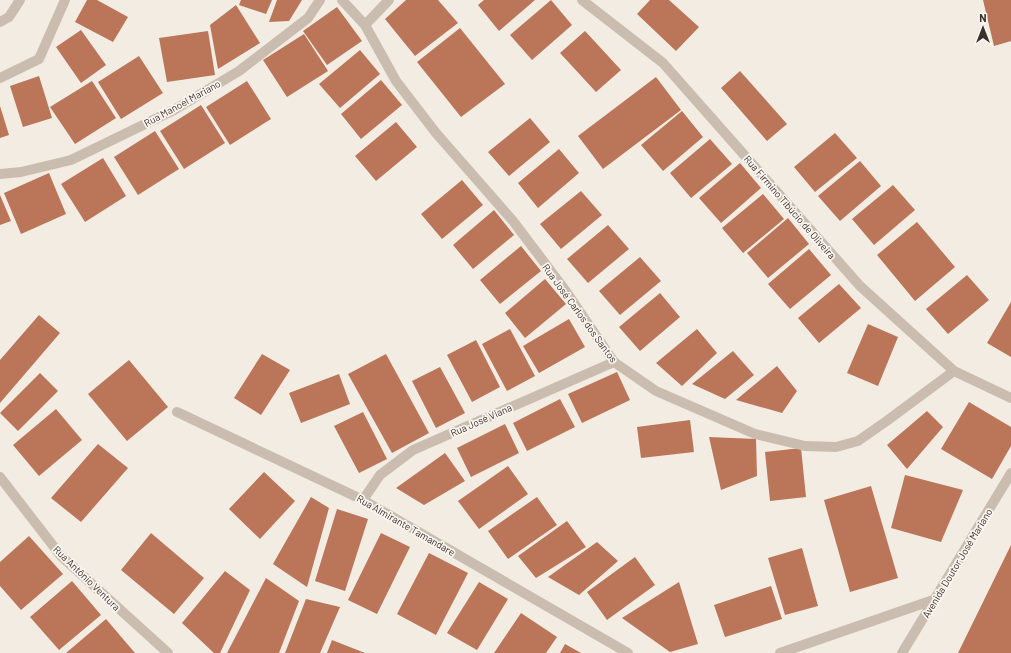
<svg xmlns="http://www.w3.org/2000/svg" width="1011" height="653" font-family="Barlow,sans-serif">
<rect width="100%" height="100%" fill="#f2ece3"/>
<!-- building -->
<path fill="#bb7558" d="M 87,0 L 97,0 L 128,17 L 113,42 L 75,22 Z
M 241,0 L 272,0 L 266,14 L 239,5 Z
M 277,0 L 302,0 L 289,21 L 269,22 Z
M 406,0 L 438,0 L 458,23 L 415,56 L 385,19 Z
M 484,0 L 535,0 L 499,31 L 478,5 Z
M 551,0 L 572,25 L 532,60 L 510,35 Z
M 650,0 L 669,0 L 699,27 L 676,51 L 637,14 Z
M 983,0 L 1011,0 L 1011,41 L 994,46 Z
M 236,5 L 260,43 L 218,69 L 210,25 Z
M 337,7 L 362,41 L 327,65 L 303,31 Z
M 460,28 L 505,84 L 461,117 L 417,62 Z
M 81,30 L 106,65 L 81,83 L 56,47 Z
M 208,31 L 215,75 L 167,82 L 159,38 Z
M 585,31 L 621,70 L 596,92 L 560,53 Z
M 304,34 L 328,71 L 287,97 L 263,60 Z
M 360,50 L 380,74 L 340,108 L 319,84 Z
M 139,56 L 163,93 L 121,119 L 98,82 Z
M 740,71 L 787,124 L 767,141 L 721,88 Z
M 39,76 L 52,118 L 23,127 L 10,86 Z
M 656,77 L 681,110 L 603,169 L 578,136 Z
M 381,80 L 402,105 L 361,139 L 341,114 Z
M 92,81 L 116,118 L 75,144 L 50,107 Z
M 247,81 L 271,119 L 230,145 L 206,107 Z
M 201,105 L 225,143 L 184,169 L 160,131 Z
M 0,106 L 9,135 L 0,138 Z
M 682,111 L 703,137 L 663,171 L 641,145 Z
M 530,118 L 550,142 L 509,176 L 488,152 Z
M 396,122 L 417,147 L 376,181 L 355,156 Z
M 155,131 L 179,169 L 138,195 L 114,157 Z
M 835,133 L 857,158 L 815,192 L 794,167 Z
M 710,139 L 732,164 L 691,198 L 670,173 Z
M 559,149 L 579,173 L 538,208 L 518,183 Z
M 103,158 L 126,196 L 85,222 L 61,184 Z
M 860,161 L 881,186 L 840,221 L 818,196 Z
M 740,163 L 761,188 L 721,223 L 699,198 Z
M 49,173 L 66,214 L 21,234 L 4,193 Z
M 462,180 L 483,205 L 442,239 L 421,214 Z
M 893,185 L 915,210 L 874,245 L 852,219 Z
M 581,191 L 602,215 L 561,249 L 540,224 Z
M 763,194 L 784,219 L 743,253 L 722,228 Z
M 0,195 L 11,221 L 0,225 Z
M 494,210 L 514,235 L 473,269 L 453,245 Z
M 788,218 L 809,244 L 768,278 L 747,253 Z
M 917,222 L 955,267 L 915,301 L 877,255 Z
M 608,225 L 629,249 L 588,283 L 567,259 Z
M 521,246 L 541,271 L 500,304 L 480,280 Z
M 809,249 L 831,275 L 790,309 L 768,284 Z
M 640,257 L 661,281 L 620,315 L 599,291 Z
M 967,275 L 989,300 L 948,334 L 926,309 Z
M 545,279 L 566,304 L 525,338 L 505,313 Z
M 839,284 L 861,308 L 819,343 L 798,318 Z
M 660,293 L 680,317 L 640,351 L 619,327 Z
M 1011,302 L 1011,357 L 987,343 Z
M 39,315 L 60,333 L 0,403 L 0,360 Z
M 569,319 L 585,347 L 539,373 L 523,346 Z
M 868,324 L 898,337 L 878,386 L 847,373 Z
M 510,329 L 535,376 L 507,391 L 482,344 Z
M 697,329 L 717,353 L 682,386 L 656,363 Z
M 476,340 L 500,387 L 472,402 L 447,355 Z
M 733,351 L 754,375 L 725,399 L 692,384 Z
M 262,354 L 290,370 L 261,415 L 234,398 Z
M 386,354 L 429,433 L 392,453 L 348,374 Z
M 129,360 L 168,407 L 127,441 L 88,394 Z
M 777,366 L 797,391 L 782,413 L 736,400 Z
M 440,367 L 465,413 L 436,428 L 412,381 Z
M 617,372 L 630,400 L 582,423 L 568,394 Z
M 40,373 L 58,391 L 18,431 L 0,413 Z
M 339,374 L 350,404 L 301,423 L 289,393 Z
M 560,399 L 575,427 L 527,451 L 513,423 Z
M 969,402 L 1011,427 L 1011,446 L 992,479 L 941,449 Z
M 56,409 L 82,440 L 39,476 L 13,445 Z
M 927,411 L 943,427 L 907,469 L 887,445 Z
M 363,412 L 387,459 L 359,473 L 334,426 Z
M 690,420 L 694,452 L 641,458 L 637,427 Z
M 505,424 L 519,453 L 471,477 L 457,448 Z
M 709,437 L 756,439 L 757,476 L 721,490 Z
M 98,444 L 128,468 L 81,522 L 51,498 Z
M 801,448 L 806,497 L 770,501 L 765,452 Z
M 445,453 L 465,481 L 424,505 L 396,488 Z
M 508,466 L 528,494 L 479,529 L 458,501 Z
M 264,472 L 295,501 L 260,539 L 229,509 Z
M 905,475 L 963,490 L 941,542 L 891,528 Z
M 871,486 L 898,578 L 850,592 L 824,500 Z
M 311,497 L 329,508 L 307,587 L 273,564 Z
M 537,497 L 557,525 L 508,559 L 488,531 Z
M 337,509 L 368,519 L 345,591 L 315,581 Z
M 567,521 L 586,547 L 536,578 L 518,556 Z
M 151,533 L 204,578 L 174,614 L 121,570 Z
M 381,533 L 410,547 L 377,614 L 348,600 Z
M 29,536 L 63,574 L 21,610 L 0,586 L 0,562 Z
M 597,542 L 618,561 L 579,595 L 548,577 Z
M 1011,545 L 1011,653 L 958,653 Z
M 802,548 L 818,606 L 785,615 L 768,558 Z
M 429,553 L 468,573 L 436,635 L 397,614 Z
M 635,557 L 655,585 L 607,620 L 587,592 Z
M 225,571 L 250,590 L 220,653 L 214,653 L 182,623 Z
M 266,578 L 299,601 L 279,653 L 227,653 Z
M 72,581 L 101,615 L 59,650 L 30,617 Z
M 479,582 L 508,599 L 477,650 L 447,633 Z
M 679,582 L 698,644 L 670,652 L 622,618 Z
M 771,586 L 782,619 L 725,637 L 714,605 Z
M 306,599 L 340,607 L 320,653 L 285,653 Z
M 521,613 L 557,637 L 546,653 L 494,653 Z
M 106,619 L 135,653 L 66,653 Z
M 332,640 L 365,653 L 327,653 Z
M 565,644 L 581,653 L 560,653 Z"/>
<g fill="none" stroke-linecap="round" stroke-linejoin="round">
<!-- service -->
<path stroke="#cabdaf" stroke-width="10" d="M 0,22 L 9,17 L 20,0
M 363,500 L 380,475 L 413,450 L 614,362"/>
<!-- minor -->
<path stroke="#cabdaf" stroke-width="10" d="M 342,0 L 365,25 L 396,81 L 436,133 L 513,221 L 565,290 L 614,362 L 656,391 L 755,434 L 805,446 L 836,447 L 858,441 L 888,420 L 954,371
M 582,0 L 663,63 L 860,286 L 954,371 L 1011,398
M 365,25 L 389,0
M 0,78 L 39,59 L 65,0
M 0,174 L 21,172 L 71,160 L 174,110 L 239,71 L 308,18 L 320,0
M 177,412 L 363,500 L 628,653
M 0,477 L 61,556 L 168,653
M 780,653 L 936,599"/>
<!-- tertiary -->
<path stroke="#cabdaf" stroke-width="10" d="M 902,653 L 1011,473"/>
</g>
<g text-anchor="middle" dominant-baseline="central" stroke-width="3.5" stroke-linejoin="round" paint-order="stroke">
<!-- street labels -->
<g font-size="10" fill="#39312d" stroke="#faf5ef">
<text transform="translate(182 103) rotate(-29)">Rua Manoel Mariano</text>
<text transform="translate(790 207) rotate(49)">Rua Firmino Tibúcio de Oliveira</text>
<text transform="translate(580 313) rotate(54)">Rua José Carlos dos Santos</text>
<text transform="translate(481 420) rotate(-24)">Rua José Viana</text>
<text transform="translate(406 525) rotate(30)">Rua Almirante Tamandare</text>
<text transform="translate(957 563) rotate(-59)">Avenida Doutor José Mariano</text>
<text transform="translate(87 578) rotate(44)">Rua Antônio Ventura</text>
</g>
</g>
<!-- north arrow -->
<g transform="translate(983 28)" stroke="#faf5ef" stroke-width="3" paint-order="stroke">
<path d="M0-3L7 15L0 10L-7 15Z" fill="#39312d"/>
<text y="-6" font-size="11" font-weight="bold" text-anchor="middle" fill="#39312d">N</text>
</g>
</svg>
